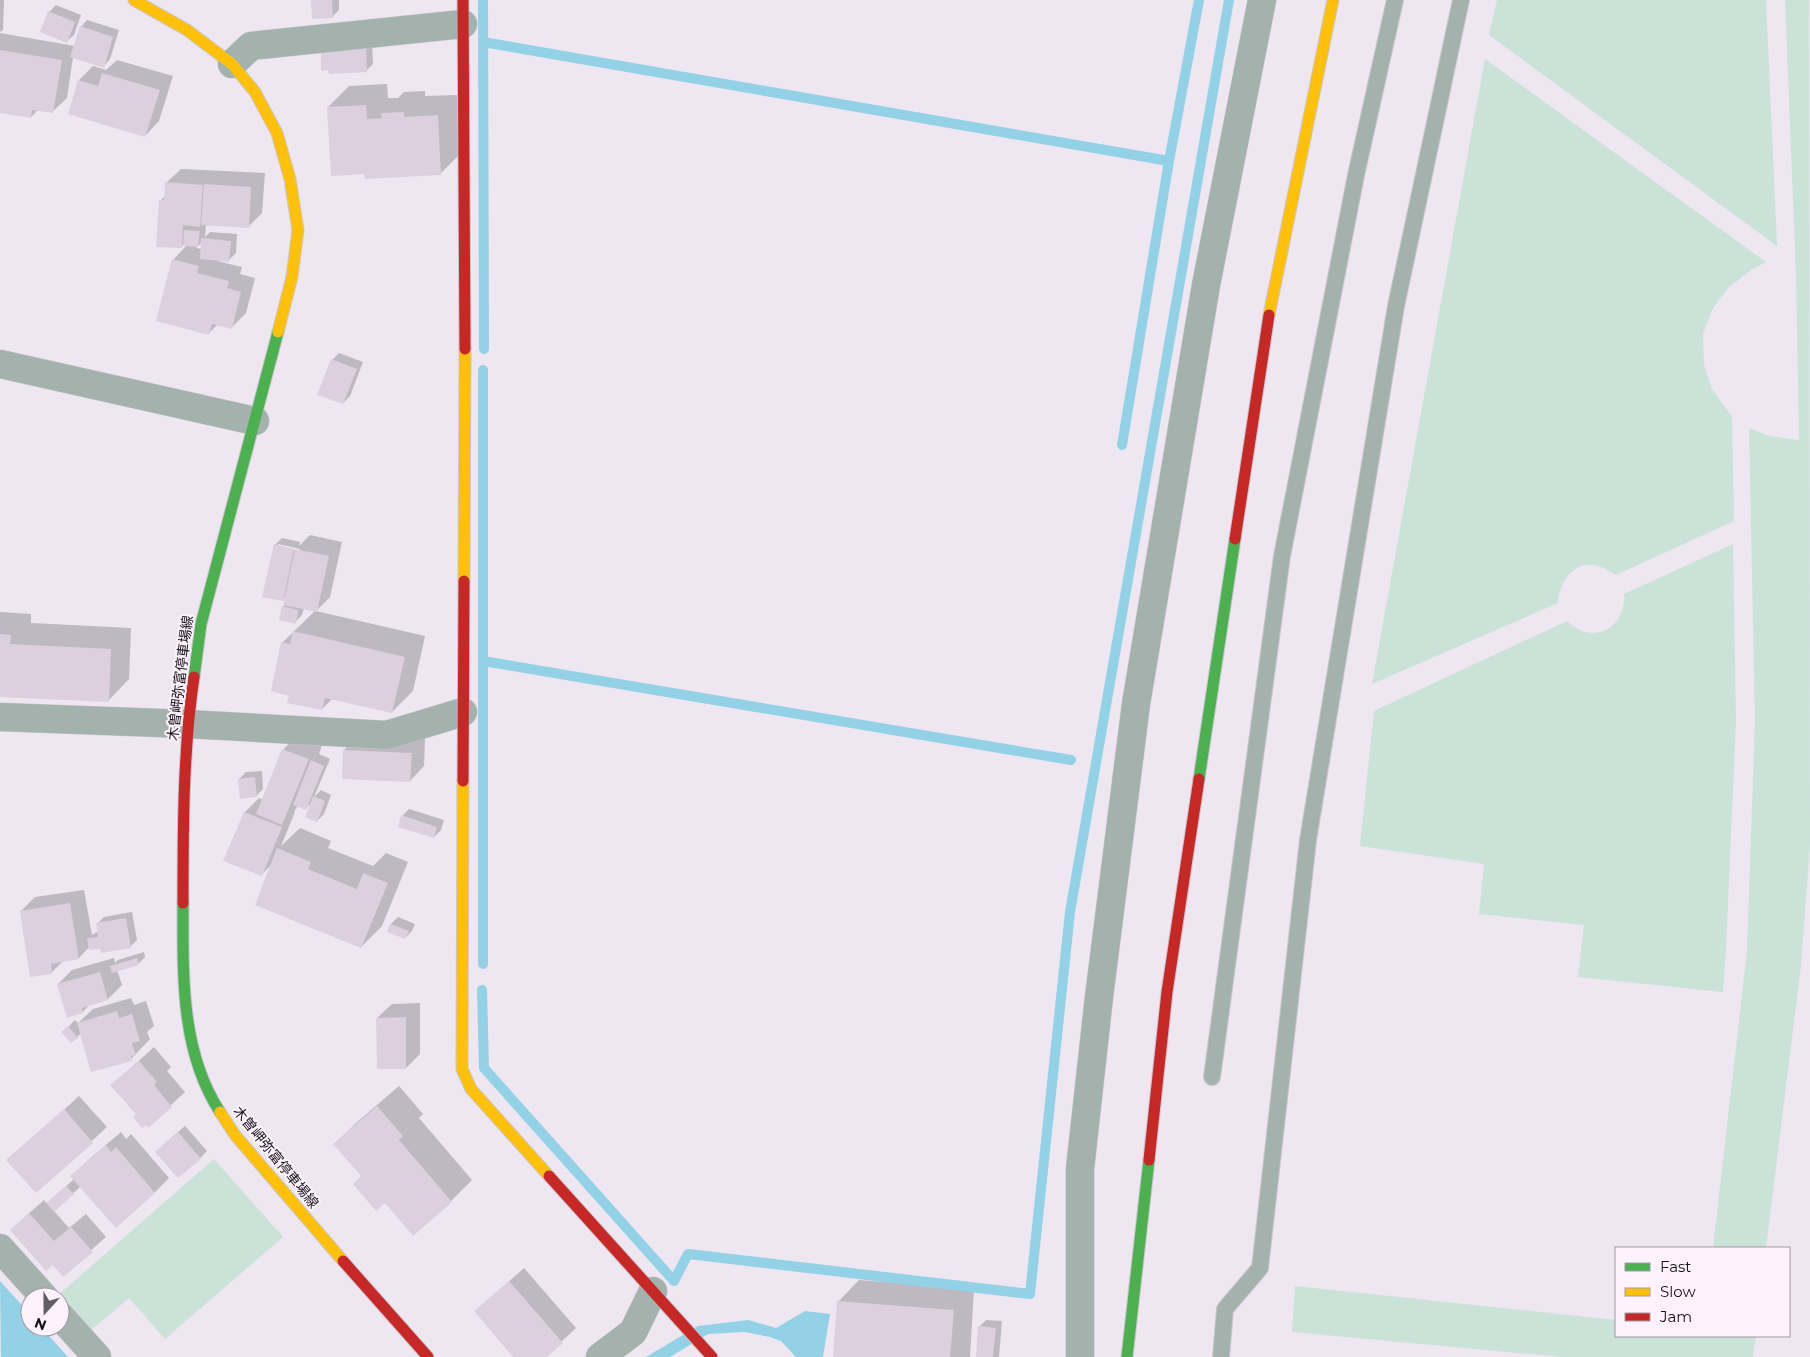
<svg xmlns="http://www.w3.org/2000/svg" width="1810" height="1357" font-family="Montserrat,'Noto Sans JP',sans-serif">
<rect width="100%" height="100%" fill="#eee6f0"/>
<!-- green -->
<path fill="#cae2d8" d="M 1497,0 L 1766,0 L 1777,246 L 1489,35 Z
M 1785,0 L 1809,0 L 1810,845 L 1801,965 L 1766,1248 L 1713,1248 L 1747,951 L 1755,721 L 1749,428 L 1769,436 L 1799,440 L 1796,274 Z
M 1485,59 L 1766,262 L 1751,270 L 1728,288 L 1713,308 L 1703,334 L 1704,365 L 1712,389 L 1732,417 L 1734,521 L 1616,575 C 1611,572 1605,568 1598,566 C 1574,559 1559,582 1558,603 L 1372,684 Z
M 1733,544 L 1736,721 L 1726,949 L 1723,992 L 1578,977 L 1584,925 L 1479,914 L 1484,864 L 1360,846 L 1374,711 L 1567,621 C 1592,646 1626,629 1624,594 Z
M 214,1159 L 283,1237 L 165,1339 L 129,1298 L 89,1332 L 60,1300 L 60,1297 L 57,1296 Z
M 1295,1286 L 1616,1320 L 1616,1336 L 1756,1336 L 1753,1357 L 1562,1357 L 1292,1332 Z"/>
<!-- water -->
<path fill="#92d1e6" d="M 0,1281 L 30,1314 L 30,1327 L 41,1327 L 68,1357 L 1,1357 Z
M 805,1311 L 830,1314 L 823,1357 L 796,1357 L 781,1341 L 770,1337 L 745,1332 L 708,1334 L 670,1357 L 646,1357 L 698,1326 L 748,1320 L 776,1328 Z"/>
<!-- shadow -->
<path fill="#0003" fill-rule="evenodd" d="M 0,0 L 4,0 L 3,30 L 0,32 Z
M 312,0 L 339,0 L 339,10 L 332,17 Z
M 56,5 L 81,15 L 74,35 L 67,41 L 49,12 Z
M 87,20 L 119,30 L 110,59 L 104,66 L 73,57 L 67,98 L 52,112 L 38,110 L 31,117 L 0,112 L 0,33 L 75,46 L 81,27 Z
M 372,41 L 373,64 L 366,71 L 330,73 Z
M 117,60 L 173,76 L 159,121 L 145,136 L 79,80 L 93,66 L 106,70 Z
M 387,84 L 388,98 L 398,98 L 404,92 L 425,91 L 425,96 L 458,95 L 462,152 L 441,173 L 366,173 L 328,107 L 349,86 Z
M 181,169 L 265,173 L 262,213 L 248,227 L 206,225 L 205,237 L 210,232 L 237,234 L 236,253 L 229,260 L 217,261 L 242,267 L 240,274 L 255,278 L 246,313 L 231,328 L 218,324 L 208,334 L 173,260 L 187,245 L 183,245 L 181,247 L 160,201 L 166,195 L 166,183 ZM 203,241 L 202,249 L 196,248 Z
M 339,353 L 363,362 L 350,396 L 343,403 L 332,360 Z
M 310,535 L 342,542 L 330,597 L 316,611 L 425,636 L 413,691 L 392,712 L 332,699 L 322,709 L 291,695 L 282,643 L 315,611 L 304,608 L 302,615 L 295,622 L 283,607 L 286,604 L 286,596 L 282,600 L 275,545 L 282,538 L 300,542 L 299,546 ZM 278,544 L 300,549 L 300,551 L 278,547 Z
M 0,612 L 31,614 L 31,623 L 131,628 L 129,679 L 108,701 L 0,696 Z
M 297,735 L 322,745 L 319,754 L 330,759 L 314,797 L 321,790 L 331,795 L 324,814 L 317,821 L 312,802 L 305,809 L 298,805 L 294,812 L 295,812 L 281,846 L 300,828 L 331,841 L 328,848 L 373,866 L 386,853 L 408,862 L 382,926 L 361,947 L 273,863 L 261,875 L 225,860 L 245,812 L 259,798 L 263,800 L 283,750 Z
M 359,736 L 425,739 L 424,766 L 410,781 L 344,750 Z
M 262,771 L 263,789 L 256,796 L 239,779 L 246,772 Z
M 409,809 L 444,820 L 441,830 L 434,837 L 402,816 Z
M 84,890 L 92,935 L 99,931 L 97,924 L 104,917 L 132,912 L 137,940 L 130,947 L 90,946 L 79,958 L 64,960 L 52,972 L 21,911 L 35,897 Z
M 398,917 L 415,924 L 412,931 L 405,938 L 388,931 L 391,924 Z
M 144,952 L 145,957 L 138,964 L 117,970 L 122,985 L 108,999 L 90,1004 L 83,1012 L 58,984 L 72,970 L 114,958 L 115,963 L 118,960 Z
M 131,998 L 134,1005 L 146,1001 L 154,1026 L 147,1032 L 150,1039 L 131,1059 L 81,1033 L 77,1037 L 63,1032 L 75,1020 L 78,1023 L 93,1009 Z
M 420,1003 L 420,1054 L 406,1068 L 377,1018 L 392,1004 Z
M 154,1047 L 171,1067 L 167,1071 L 185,1092 L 148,1126 L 112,1085 Z
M 399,1086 L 423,1114 L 419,1118 L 472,1180 L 451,1201 L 413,1234 L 335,1144 L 356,1123 Z
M 79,1096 L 107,1127 L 36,1192 L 8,1160 Z
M 185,1126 L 207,1151 L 200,1158 L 163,1145 Z
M 121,1132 L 126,1139 L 131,1134 L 169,1178 L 155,1192 L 81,1186 L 54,1211 L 69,1228 L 86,1214 L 106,1237 L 63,1275 L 26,1216 L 44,1200 L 47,1204 L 74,1179 L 72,1176 L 86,1162 Z
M 524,1268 L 576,1328 L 545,1357 L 515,1357 L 476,1311 Z
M 859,1280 L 974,1289 L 970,1357 L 834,1357 L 838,1302 Z
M 986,1320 L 1002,1321 L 999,1357 L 977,1357 L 979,1327 Z"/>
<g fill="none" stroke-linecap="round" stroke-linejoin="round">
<!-- stream -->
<path stroke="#92d1e6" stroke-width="10" d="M 483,0 L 484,349
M 483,42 L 1169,161
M 1122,445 L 1169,161 L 1199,0
M 483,661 L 1071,760
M 483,964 L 483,370
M 482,990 L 484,1068 L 674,1281 L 688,1254 L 1030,1294 L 1070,912 L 1229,0"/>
</g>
<!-- building -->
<path fill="#dccfde" d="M 311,0 L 332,0 L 333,18 L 312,19 Z
M 48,11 L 75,22 L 67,43 L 40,32 Z
M 80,26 L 113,37 L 104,68 L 70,57 Z
M 366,48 L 367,72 L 329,74 L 328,70 L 321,71 L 321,50 Z
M 0,50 L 62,60 L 53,113 L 32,110 L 31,118 L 0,113 Z
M 102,73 L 160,90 L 145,137 L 68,114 L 78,80 L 98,86 Z
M 366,105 L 367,119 L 382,118 L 381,113 L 404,112 L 404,117 L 438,115 L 441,175 L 365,179 L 364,174 L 331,176 L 327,107 Z
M 165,182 L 203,185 L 200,227 L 183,225 L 182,248 L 156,247 L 159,200 L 164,200 Z
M 204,184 L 251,187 L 249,228 L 201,225 Z
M 184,230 L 200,231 L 198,247 L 183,246 Z
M 201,238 L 231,241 L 229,262 L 200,259 Z
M 172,259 L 199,266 L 197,273 L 229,281 L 227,288 L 241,292 L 232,329 L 212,324 L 209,335 L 156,321 Z
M 331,359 L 357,369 L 343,404 L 317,395 Z
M 274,544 L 294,549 L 283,601 L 262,597 Z
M 295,549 L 329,556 L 317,612 L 283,605 Z
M 282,606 L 298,610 L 296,624 L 279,620 Z
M 293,631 L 405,657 L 392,713 L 325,698 L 322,710 L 287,703 L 289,696 L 271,691 L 281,642 L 290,644 Z
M 0,634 L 11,635 L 10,644 L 111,649 L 109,702 L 0,697 Z
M 282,749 L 309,759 L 282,825 L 256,814 Z
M 343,750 L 412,753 L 410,782 L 342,779 Z
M 311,760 L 324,766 L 306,810 L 293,805 Z
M 255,777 L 257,797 L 240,799 L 238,779 Z
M 313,796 L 325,801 L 317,822 L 305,817 Z
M 244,812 L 282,827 L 262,876 L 223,861 Z
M 401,815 L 437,827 L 434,838 L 398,827 Z
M 277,848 L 311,862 L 308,869 L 357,889 L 363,873 L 388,883 L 361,948 L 255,905 Z
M 70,903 L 79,959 L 51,964 L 52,974 L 30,977 L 20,911 Z
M 126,918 L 131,948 L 101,953 L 100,949 L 89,950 L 87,938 L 98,937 L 96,923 Z
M 390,924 L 409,931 L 405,939 L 387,932 Z
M 137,958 L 139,965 L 112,973 L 110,966 Z
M 100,972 L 108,1000 L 82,1008 L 83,1013 L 67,1018 L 57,984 Z
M 117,1011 L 119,1018 L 132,1014 L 140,1041 L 132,1043 L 136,1055 L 131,1056 L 132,1061 L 91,1072 L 77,1023 Z
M 406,1017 L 406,1069 L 377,1069 L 376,1018 Z
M 68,1026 L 78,1038 L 71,1043 L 61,1032 Z
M 139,1061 L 157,1082 L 154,1085 L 172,1107 L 148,1128 L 146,1125 L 142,1128 L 133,1117 L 136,1114 L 110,1085 Z
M 377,1106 L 403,1136 L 399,1140 L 452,1202 L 413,1236 L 385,1203 L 376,1211 L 353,1184 L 361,1176 L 333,1144 Z
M 64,1109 L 93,1143 L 36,1193 L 6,1160 Z
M 178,1132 L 201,1159 L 178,1178 L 155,1152 Z
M 106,1145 L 111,1152 L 116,1147 L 155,1193 L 116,1228 L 70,1176 Z
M 66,1186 L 74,1194 L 54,1212 L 46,1203 Z
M 29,1213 L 54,1241 L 71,1227 L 93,1252 L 63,1277 L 53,1265 L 46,1271 L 10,1230 Z
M 509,1281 L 563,1343 L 547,1357 L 513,1357 L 474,1311 Z
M 837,1301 L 954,1310 L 950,1357 L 833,1357 Z
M 978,1326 L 996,1328 L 993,1357 L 976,1357 Z"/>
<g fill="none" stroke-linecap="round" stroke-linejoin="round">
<defs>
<path id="lane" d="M 1212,1077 L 1282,556 L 1356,175 L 1395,0
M 1221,1357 L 1225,1309 L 1260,1268 L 1308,840 L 1396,306 L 1461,0"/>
<path id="street" d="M 232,64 L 251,46 L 463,24
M 0,364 L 255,421
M 0,717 L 187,724 L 387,735 L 463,712
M 0,1248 L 44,1297
M 60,1316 L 97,1357
M 600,1357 L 633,1332 L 653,1291
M 1080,1357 L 1080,1169 L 1099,997 L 1136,704 L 1206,285 L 1262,0"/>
<path id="fast" d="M 194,677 L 201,624 L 278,332
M 1199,779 L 1235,539
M 183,903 C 183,973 180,1051 220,1112
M 1127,1357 L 1149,1160"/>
<path id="slow" d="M 134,0 L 187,30 L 232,64 L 255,92 L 277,133 L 290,179 L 298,230 L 292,277 L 278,332
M 1269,315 L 1333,0
M 464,581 L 465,349
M 463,781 L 462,1069 L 471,1089 L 549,1176
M 220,1112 L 235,1135 L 343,1261"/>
<path id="jam" d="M 463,0 L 465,349
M 1235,539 L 1269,315
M 463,781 L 464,581
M 183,903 C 183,828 183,752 194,677
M 1149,1160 L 1167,992 L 1199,779
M 549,1176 L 712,1357
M 343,1261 L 428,1357"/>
</defs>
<!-- lane casing -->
<use href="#lane" stroke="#cbc5cd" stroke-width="18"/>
<!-- street casing -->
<use href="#street" stroke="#cbc5cd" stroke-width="29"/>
<!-- fast casing -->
<use href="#fast" stroke="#cbc5cd" stroke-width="13"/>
<!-- slow casing -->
<use href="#slow" stroke="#cbc5cd" stroke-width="13"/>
<!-- jam casing -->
<use href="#jam" stroke="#cbc5cd" stroke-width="13"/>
<!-- lane -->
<use href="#lane" stroke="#a3b2ac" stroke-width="16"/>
<!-- street -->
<use href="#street" stroke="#a3b2ac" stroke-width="28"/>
<!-- fast -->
<use href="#fast" stroke="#4caf50" stroke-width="11"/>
<!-- slow -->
<use href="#slow" stroke="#ffc107" stroke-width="11"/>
<!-- jam -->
<use href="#jam" stroke="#c62828" stroke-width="11"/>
</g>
<g text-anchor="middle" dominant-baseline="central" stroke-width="4" stroke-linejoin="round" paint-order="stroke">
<!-- street labels -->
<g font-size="14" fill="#181318" stroke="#fdf2fe">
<text transform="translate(180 678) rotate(-83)">木曽岬弥富停車場線</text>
<text transform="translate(276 1157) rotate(51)">木曽岬弥富停車場線</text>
</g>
</g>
<!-- legend -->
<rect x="1615" y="1247" width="175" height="90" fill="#fdf2fe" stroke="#a199a2"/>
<rect x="1625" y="1263" width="25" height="8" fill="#4caf50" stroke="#a199a2"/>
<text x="1660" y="1272" font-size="15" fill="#181318">Fast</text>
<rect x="1625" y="1288" width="25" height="8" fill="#ffc107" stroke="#a199a2"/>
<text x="1660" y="1297" font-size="15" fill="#181318">Slow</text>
<rect x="1625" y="1313" width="25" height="8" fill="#c62828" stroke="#a199a2"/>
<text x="1660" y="1322" font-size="15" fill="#181318">Jam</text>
<!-- north arrow -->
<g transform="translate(45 1312) rotate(201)"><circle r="24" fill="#fdf2fe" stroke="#a199a2"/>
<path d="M0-4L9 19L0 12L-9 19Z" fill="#635d64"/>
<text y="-8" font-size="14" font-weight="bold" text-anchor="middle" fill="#181318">N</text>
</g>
</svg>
